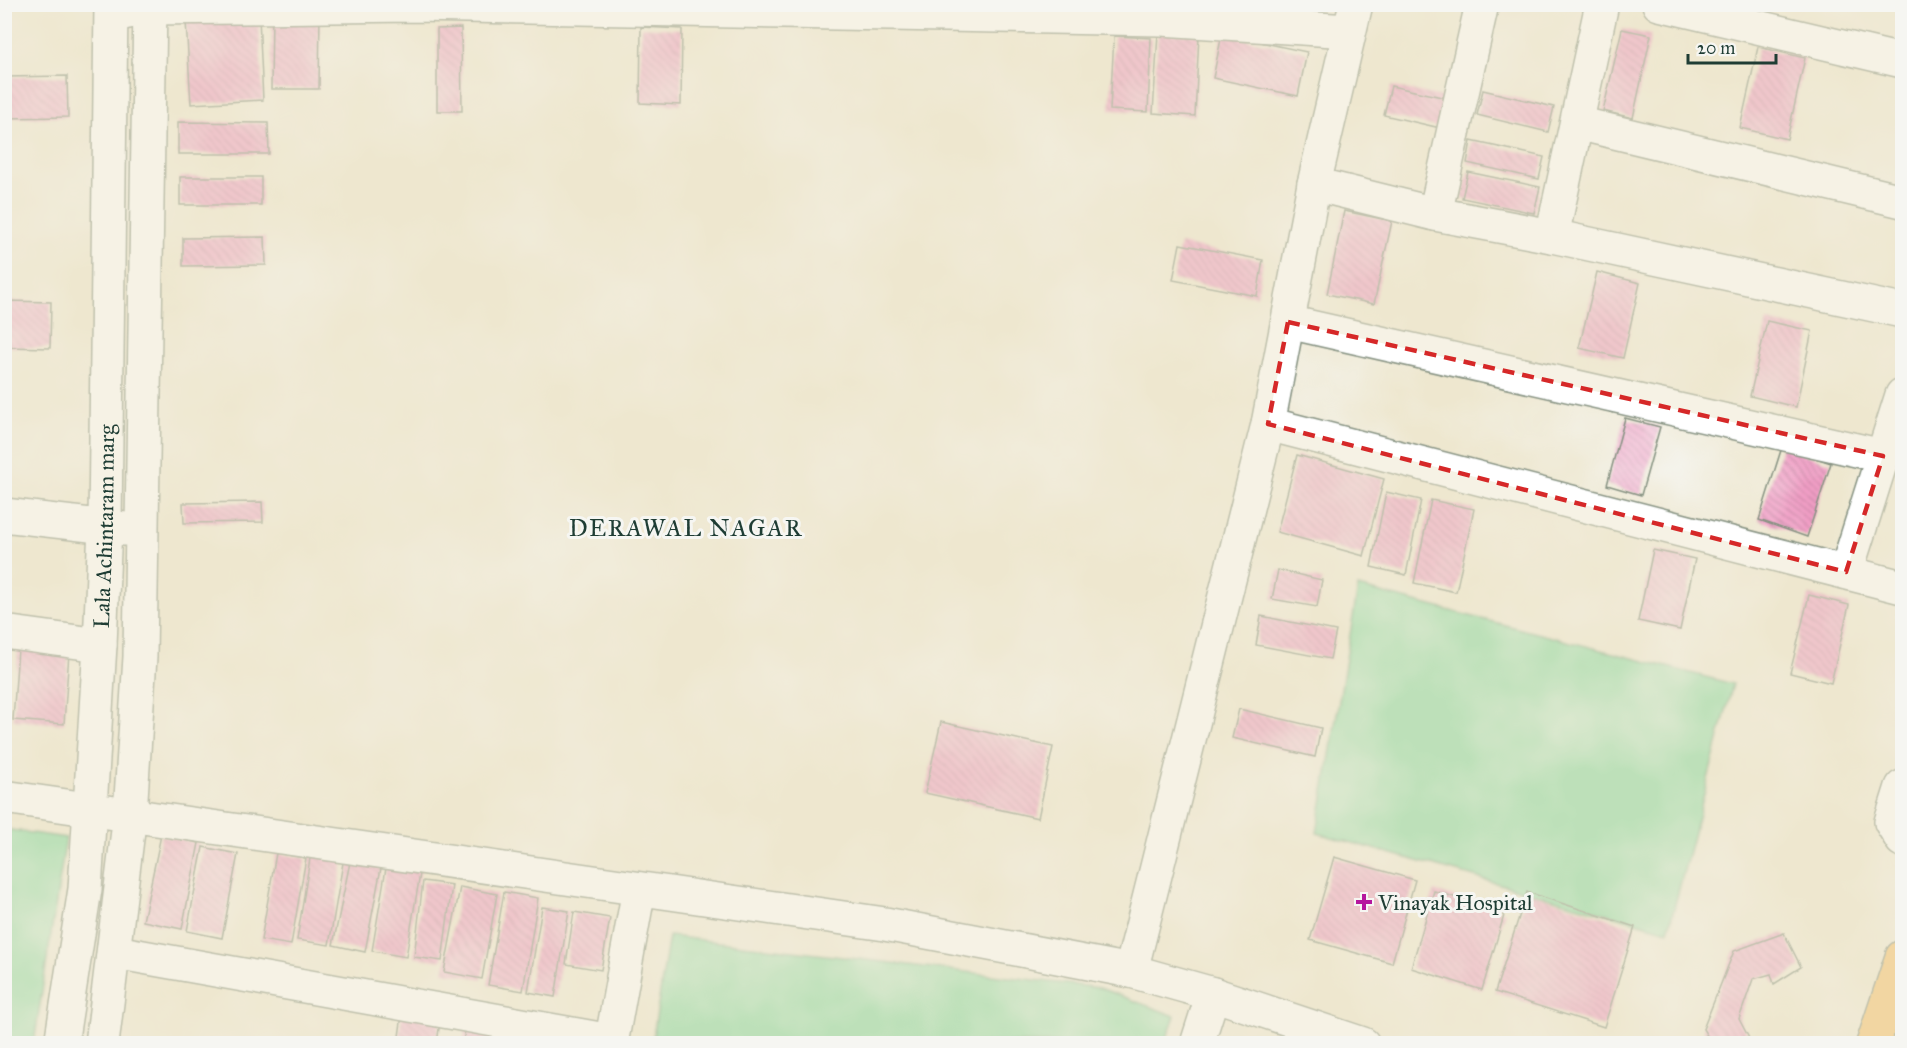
<svg xmlns="http://www.w3.org/2000/svg" width="1907" height="1048" font-family="'IM FELL Great Primer',serif">
<defs>
<pattern id="building-back-hatch" width="6" height="6" patternUnits="userSpaceOnUse" patternTransform="scale(1.5)"><rect width="6" height="6" fill="#f29fc6"/><path d="M-1 5l2 2M0 0l6 6M5-1l2 2" fill="none" stroke="#c383a2"/></pattern>
</defs>
<rect width="100%" height="100%" fill="#f6f6f2"/>
<filter id="ink" filterUnits="userSpaceOnUse"><feTurbulence type="fractalNoise" baseFrequency=".0167" numOctaves="2"/><feDisplacementMap in="SourceGraphic" scale="12" xChannelSelector="R" yChannelSelector="G"/><feConvolveMatrix kernelMatrix="1 2 1 2 8 2 1 2 1" color-interpolation-filters="sRGB"/></filter>
<filter id="wash" filterUnits="userSpaceOnUse"><feTurbulence type="fractalNoise" baseFrequency=".008" numOctaves="4" result="noise"/><feDisplacementMap in="SourceGraphic" scale="24" xChannelSelector="R" yChannelSelector="G"/><feGaussianBlur stdDeviation="1.35" result="paint"/><feColorMatrix in="noise" values="0 0 0 0 0 0 0 0 0 0 0 0 0 0 0 0 0 1.4 0 .05"/><feComposite in="paint" operator="in"/></filter>
<g filter="url(#wash)">
<rect width="100%" height="100%" fill="#eee7cf"/>
<!-- park -->
<path fill="#80d89d" stroke="#508a68" stroke-width="1.5" d="M 1358,587 L 1733,684 L 1668,931 L 1317,833 Z
M 4,829 L 66,838 L 34,1043 L 5,1043 Z
M 669,936 L 1100,988 L 1175,1016 L 1165,1043 L 652,1043 Z"/>
<g id="blocks">
<!-- building -->
<path fill="url(#building-back-hatch)" d="M 272,12 L 320,12 L 319,89 L 271,89 Z
M 259,17 L 263,100 L 191,104 L 186,21 Z
M 641,27 L 682,29 L 681,105 L 640,103 Z
M 461,28 L 462,111 L 437,111 L 437,29 Z
M 1622,29 L 1651,35 L 1633,118 L 1603,111 Z
M 1158,33 L 1199,35 L 1195,116 L 1153,113 Z
M 1222,34 L 1307,52 L 1298,96 L 1213,78 Z
M 1114,36 L 1151,38 L 1148,112 L 1110,110 Z
M 1758,47 L 1805,58 L 1787,139 L 1740,128 Z
M 67,76 L 68,117 L 4,118 L 4,77 Z
M 1391,86 L 1456,100 L 1449,130 L 1384,115 Z
M 1483,90 L 1554,107 L 1548,132 L 1477,115 Z
M 178,122 L 268,123 L 269,154 L 178,154 Z
M 1471,141 L 1544,157 L 1539,179 L 1467,163 Z
M 1468,172 L 1540,187 L 1534,213 L 1462,198 Z
M 180,177 L 261,177 L 261,205 L 180,205 Z
M 1344,211 L 1392,221 L 1374,304 L 1327,294 Z
M 265,237 L 266,265 L 183,266 L 183,238 Z
M 1180,244 L 1263,260 L 1257,296 L 1173,280 Z
M 1597,272 L 1640,283 L 1623,358 L 1579,348 Z
M 4,301 L 51,302 L 50,348 L 4,347 Z
M 1767,321 L 1812,331 L 1796,407 L 1750,396 Z
M 1625,418 L 1660,427 L 1641,495 L 1607,485 Z
M 1782,447 L 1831,463 L 1807,537 L 1759,520 Z
M 1297,455 L 1384,479 L 1364,556 L 1277,532 Z
M 1386,492 L 1421,500 L 1406,575 L 1371,567 Z
M 1431,500 L 1474,509 L 1456,592 L 1414,583 Z
M 262,502 L 263,522 L 184,523 L 183,503 Z
M 1653,550 L 1695,559 L 1680,630 L 1638,621 Z
M 1278,570 L 1322,580 L 1317,607 L 1272,599 Z
M 1809,595 L 1849,605 L 1831,683 L 1790,673 Z
M 1261,616 L 1336,631 L 1330,659 L 1256,645 Z
M 18,649 L 69,653 L 64,724 L 13,720 Z
M 1239,709 L 1321,728 L 1315,757 L 1232,738 Z
M 941,722 L 1053,747 L 1038,818 L 925,793 Z
M 161,835 L 199,843 L 182,929 L 143,921 Z
M 203,847 L 238,854 L 222,938 L 187,931 Z
M 311,852 L 344,857 L 329,945 L 297,940 Z
M 276,853 L 306,858 L 291,945 L 261,940 Z
M 1334,857 L 1415,880 L 1392,963 L 1310,940 Z
M 350,862 L 381,868 L 365,952 L 333,945 Z
M 387,862 L 421,868 L 406,957 L 372,951 Z
M 423,881 L 452,885 L 442,961 L 414,957 Z
M 460,887 L 497,894 L 482,979 L 444,972 Z
M 1434,891 L 1505,912 L 1482,990 L 1411,968 Z
M 504,892 L 538,898 L 523,991 L 488,985 Z
M 1527,892 L 1635,927 L 1604,1027 L 1495,992 Z
M 542,907 L 569,911 L 555,997 L 528,992 Z
M 574,912 L 610,918 L 601,970 L 566,964 Z
M 1784,933 L 1801,967 L 1774,984 L 1771,974 L 1753,979 L 1739,1019 L 1752,1044 L 1712,1044 L 1703,1029 L 1734,951 Z
M 403,1007 L 441,1013 L 437,1044 L 398,1044 Z
M 466,1022 L 503,1028 L 501,1044 L 463,1044 Z"/>
</g>
</g>
<g filter="url(#ink)">
<use href="#blocks" fill-opacity="0" stroke="#869282" stroke-width="1.5"/>
<g fill="none" stroke-linecap="round" stroke-linejoin="round">
<defs>
<g id="minor">
<path d="M 1659,4 L 1902,61"/>
<path d="M 112,15 L 150,8 L 415,5 L 1161,19 L 1349,31"/>
<path d="M 1577,123 L 1902,201"/>
<path d="M 1314,184 L 1435,214 L 1552,236 L 1902,311"/>
<path d="M 1435,214 L 1482,4"/>
<path d="M 1552,236 L 1602,4"/>
<path d="M 1288,322 L 1883,456"/>
<path d="M 1268,424 L 1902,587"/>
<path d="M 4,515 L 125,529"/>
<path d="M 1846,572 L 1902,395"/>
<path d="M 4,632 L 100,645"/>
<path d="M 1902,787 L 1891,822 L 1902,840"/>
<path d="M 4,797 L 885,924 L 1131,971 L 1213,994 L 1363,1044"/>
<path d="M 115,952 L 611,1041"/>
<path d="M 1131,971 L 1268,424 L 1314,184 L 1356,4"/>
<path id="s1" d="M 61,1044 L 85,889 L 100,645 L 105,526 L 111,4"/>
<path d="M 102,1044 L 130,814 L 140,657 L 150,4"/>
<path d="M 611,1044 L 639,889"/>
<path d="M 1197,1044 L 1213,994"/>
</g>
<path id="major" d="M 1873,1044 L 1902,957"/>
</defs>
<!-- minor casing -->
<use href="#minor" stroke="#869282" stroke-width="36"/>
<!-- major casing -->
<use href="#major" stroke="#869282" stroke-width="36"/>
<!-- minor -->
<use href="#minor" stroke="#fff" stroke-width="33"/>
<!-- major -->
<use href="#major" stroke="#f5c16b" stroke-width="33"/>
</g>
</g>
<!-- marked area -->
<path d="M0 0H1907V1048H0ZM 1288,322 L 1883,456 L 1846,572 L 1268,424 Z" fill="#eee7cf" fill-opacity=".55" fill-rule="evenodd"/>
<path fill="none" stroke="#d62828" stroke-width="4.5" stroke-dasharray="12 8" stroke-linejoin="round" d="M 1288,322 L 1883,456 L 1846,572 L 1268,424 Z"/>
<!-- markers -->
<path fill="#b5179e" stroke="#f6f6f2" stroke-width="2" d="M1361 893h6v6h6v6h-6v6h-6v-6h-6v-6h6z"/>
<g text-anchor="middle" dominant-baseline="central" stroke-width="6" stroke-linejoin="round" paint-order="stroke">
<!-- street labels -->
<g font-size="22" fill="#1f3d34" stroke="#f6f6f2">
<text stroke="none"><textPath href="#s1" startOffset="520">Lala Achintaram marg</textPath></text>
</g>
<!-- poi labels -->
<g font-size="22" fill="#1f3d34" stroke="#f6f6f2" text-anchor="start">
<text x="1378" y="902">Vinayak Hospital</text>
</g>
<!-- neighbourhood labels -->
<g font-size="24" letter-spacing="1.5" fill="#1f3d34" stroke="#f6f6f2">
<text x="686" y="528">DERAWAL NAGAR</text>
</g>
</g>
<!-- margin -->
<rect width="1907" height="1048" fill="none" stroke="#f6f6f2" stroke-width="24"/>
<!-- scale -->
<path d="M1688 54v9h88v-9" fill="none" stroke="#1f3d34" stroke-width="3"/>
<text x="1697" y="54" font-size="18" fill="#1f3d34" stroke="#f6f6f2" stroke-width="4.5" paint-order="stroke">20 m</text>
</svg>
